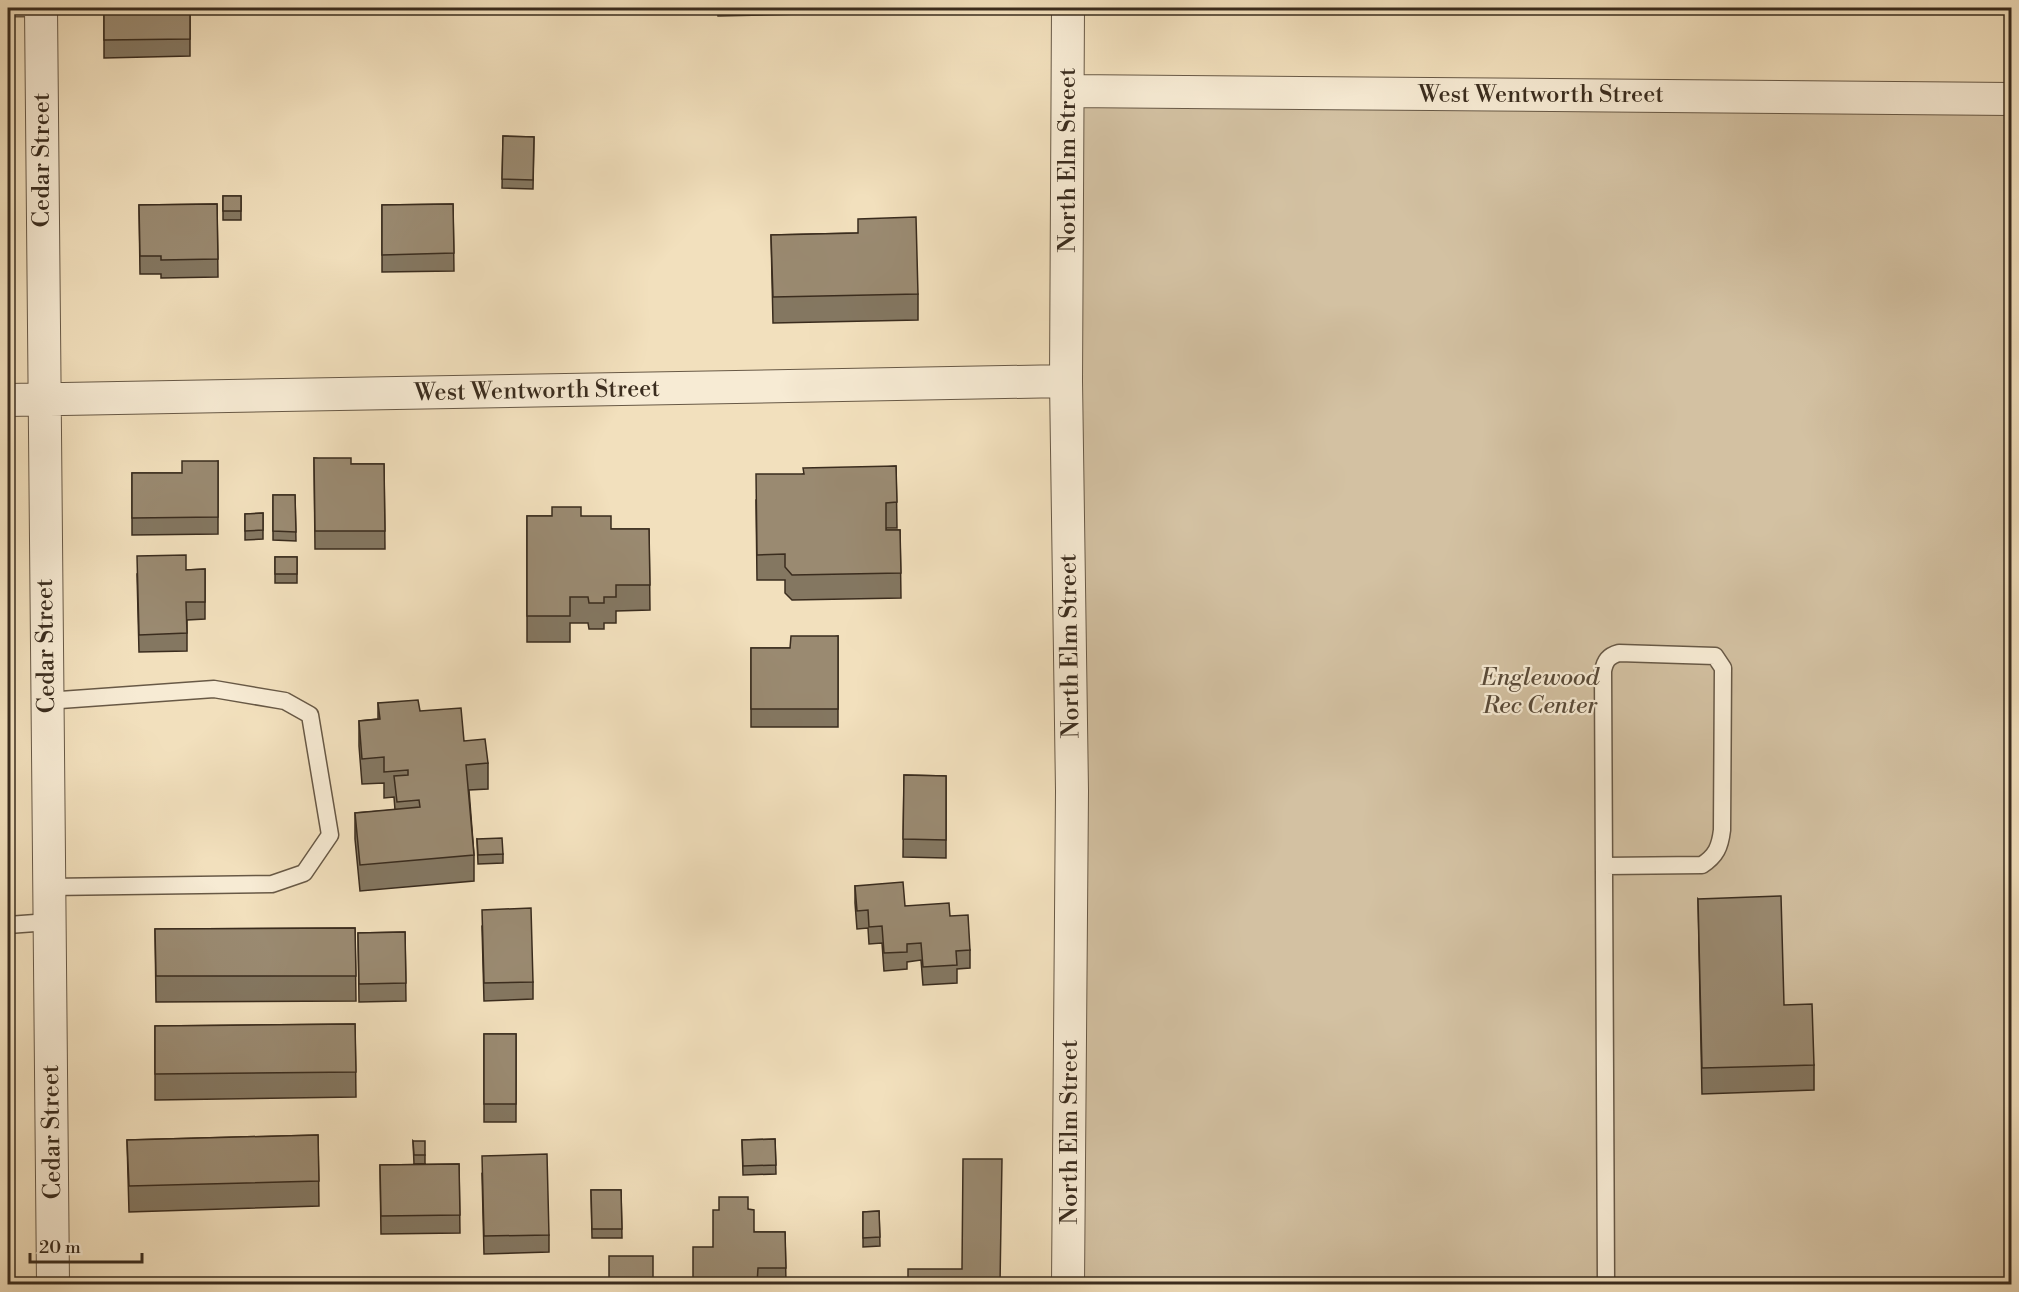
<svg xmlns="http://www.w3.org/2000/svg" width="2019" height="1292" font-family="'Libre Bodoni',serif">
<rect width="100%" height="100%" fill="#f2e0bd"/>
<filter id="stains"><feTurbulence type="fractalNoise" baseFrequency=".00333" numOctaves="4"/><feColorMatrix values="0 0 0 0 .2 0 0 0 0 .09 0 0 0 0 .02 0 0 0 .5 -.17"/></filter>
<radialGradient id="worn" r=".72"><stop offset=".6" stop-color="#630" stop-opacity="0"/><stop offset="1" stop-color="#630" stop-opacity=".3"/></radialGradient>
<!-- green -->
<path fill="#d3c1a2" stroke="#867660" stroke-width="1.5" d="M 1070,91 L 2011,99 L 2011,1284 L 1068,1284 Z"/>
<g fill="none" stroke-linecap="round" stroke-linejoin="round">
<defs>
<path id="lane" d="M 8,8 L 41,8
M 46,701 L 214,689 L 285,701 L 310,715 L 330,835 L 304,873 L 272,884 L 49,887
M 1604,866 L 1702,865 C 1716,856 1720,847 1722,830 L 1723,668 L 1715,656 L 1619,653 C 1608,656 1605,661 1603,671 L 1606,1284
M 8,925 L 49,922"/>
<path id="street" d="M 41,8 L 53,1284
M 1068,8 L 1066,381 L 1072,791 L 1068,1284
M 1070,91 L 2012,99
M 8,400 L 1066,381"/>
</defs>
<!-- lane casing -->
<use href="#lane" stroke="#685946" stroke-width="19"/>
<!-- street casing -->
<use href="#street" stroke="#685946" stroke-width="34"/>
<!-- lane -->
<use href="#lane" stroke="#f7ebd4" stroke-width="16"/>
<!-- street -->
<use href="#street" stroke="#f7ebd4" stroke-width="32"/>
</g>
<!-- wall -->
<path fill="#847761" stroke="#3a2c1e" stroke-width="1.5" d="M 104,8 L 190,8 L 190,56 L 104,58 Z
M 717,8 L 842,8 L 842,13 L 718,16 Z
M 503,136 L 534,137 L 533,189 L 502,188 Z
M 223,196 L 241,196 L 241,220 L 223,220 Z
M 217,204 L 218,277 L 161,278 L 161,274 L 140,274 L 139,205 Z
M 453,204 L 454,271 L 382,272 L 382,205 Z
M 858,233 L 918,294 L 918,320 L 773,323 L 771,235 Z
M 314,458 L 351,464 L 384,464 L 385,549 L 315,549 Z
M 218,461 L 218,534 L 132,535 L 132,473 L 182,473 Z
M 896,466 L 897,528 L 886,528 L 886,530 L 900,530 L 901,598 L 792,600 L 785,593 L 785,580 L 757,580 L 756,500 L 803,474 Z
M 273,495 L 295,495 L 296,541 L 273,540 Z
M 263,513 L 263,539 L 245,540 L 245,514 Z
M 527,516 L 581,516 L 611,529 L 649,529 L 650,610 L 616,611 L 616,623 L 604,623 L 604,629 L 589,629 L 588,623 L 570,623 L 570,642 L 527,642 Z
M 275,557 L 297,557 L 297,583 L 275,583 Z
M 205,569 L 205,619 L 187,620 L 187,651 L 139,652 L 137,574 L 186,570 Z
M 838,636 L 838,727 L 751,727 L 751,648 L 790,648 Z
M 378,703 L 420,711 L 464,741 L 488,763 L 488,789 L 469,790 L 474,855 L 474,881 L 360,891 L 355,839 L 355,813 L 395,810 L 394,797 L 384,798 L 384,783 L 362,784 L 359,746 L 359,721 L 378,719 Z
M 904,775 L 946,776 L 946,858 L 903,857 Z
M 477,839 L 503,854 L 503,863 L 478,864 Z
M 855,886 L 905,906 L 950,916 L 970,950 L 970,968 L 957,969 L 957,983 L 923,985 L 921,960 L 907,962 L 907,969 L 884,971 L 882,943 L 869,944 L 868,928 L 857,929 L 855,903 Z
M 1698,899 L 1784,1005 L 1814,1065 L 1814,1090 L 1702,1094 Z
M 482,927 L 533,982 L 533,999 L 484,1001 Z
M 355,928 L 356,1001 L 156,1002 L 155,929 Z
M 405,932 L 406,1001 L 359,1002 L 358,933 Z
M 355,1024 L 356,1097 L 155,1100 L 155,1026 Z
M 484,1034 L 516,1034 L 516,1122 L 484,1122 Z
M 318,1135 L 319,1206 L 129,1212 L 127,1140 Z
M 775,1139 L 776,1174 L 743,1175 L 742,1140 Z
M 413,1141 L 425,1155 L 425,1164 L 414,1164 Z
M 459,1164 L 460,1233 L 381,1234 L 380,1165 Z
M 482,1174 L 549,1235 L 549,1252 L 484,1254 Z
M 591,1190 L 621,1190 L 622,1238 L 592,1238 Z
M 748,1209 L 754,1232 L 785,1232 L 786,1284 L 693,1284 L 713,1247 Z
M 879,1211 L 880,1246 L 863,1247 L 863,1212 Z"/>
<!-- building -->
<path fill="#9a8a71" stroke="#3a2c1e" stroke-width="1.5" d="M 104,8 L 190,8 L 190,39 L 104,40 Z
M 503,136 L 534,137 L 533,180 L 502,179 Z
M 223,196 L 241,196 L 241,211 L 223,211 Z
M 217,204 L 218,259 L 161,260 L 161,256 L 140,256 L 139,205 Z
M 453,204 L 454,253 L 382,255 L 382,205 Z
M 916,217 L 918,294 L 773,297 L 771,235 L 858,233 L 858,219 Z
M 314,458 L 351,458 L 351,464 L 384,464 L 385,531 L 315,531 Z
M 182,461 L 218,461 L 218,517 L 132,518 L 132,473 L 182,473 Z
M 896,466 L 897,502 L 886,503 L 886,530 L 900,530 L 901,573 L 792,575 L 785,567 L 785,554 L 757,555 L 756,474 L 804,474 L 803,468 Z
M 273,495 L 295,495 L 296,532 L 273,531 Z
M 552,507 L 581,507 L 581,516 L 611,516 L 611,529 L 649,529 L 650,585 L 616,585 L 616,597 L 604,597 L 604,603 L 589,603 L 588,597 L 570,597 L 570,616 L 527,616 L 527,516 L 552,516 Z
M 263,513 L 263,530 L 245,531 L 245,514 Z
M 186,555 L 186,570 L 205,569 L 205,602 L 186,602 L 187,633 L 139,635 L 137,556 Z
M 275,557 L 297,557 L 297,574 L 275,574 Z
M 791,636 L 838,636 L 838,709 L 751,709 L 751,648 L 790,648 Z
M 418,700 L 420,711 L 461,708 L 464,741 L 485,739 L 488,763 L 466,765 L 474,855 L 360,865 L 355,813 L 420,807 L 419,800 L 397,802 L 394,776 L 408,775 L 408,770 L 384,772 L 384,757 L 362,759 L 359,721 L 380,719 L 378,703 Z
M 904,775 L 946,776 L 946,840 L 903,839 Z
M 502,838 L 503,854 L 478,855 L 477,839 Z
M 903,882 L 905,906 L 949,903 L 950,916 L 968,915 L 970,950 L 956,951 L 957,965 L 923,967 L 921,943 L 907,944 L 907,952 L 884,953 L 882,926 L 869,927 L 868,910 L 857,911 L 855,886 Z
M 1781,896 L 1784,1005 L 1812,1004 L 1814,1065 L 1702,1068 L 1698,899 Z
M 531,908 L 533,982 L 484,983 L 482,910 Z
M 355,928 L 356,976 L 156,976 L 155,929 Z
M 405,932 L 406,983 L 359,984 L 358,933 Z
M 355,1024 L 356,1072 L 155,1074 L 155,1026 Z
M 484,1034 L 516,1034 L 516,1104 L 484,1104 Z
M 318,1135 L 319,1181 L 129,1186 L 127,1140 Z
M 775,1139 L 776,1165 L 743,1166 L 742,1140 Z
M 413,1141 L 425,1141 L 425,1155 L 414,1155 Z
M 547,1154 L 549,1235 L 484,1236 L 482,1156 Z
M 963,1159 L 1002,1159 L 1000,1284 L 908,1284 L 908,1269 L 962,1269 Z
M 459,1164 L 460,1215 L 381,1216 L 380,1165 Z
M 591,1190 L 621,1190 L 622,1229 L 592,1229 Z
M 719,1197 L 748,1197 L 748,1209 L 754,1210 L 754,1232 L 785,1232 L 786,1268 L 758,1268 L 757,1284 L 693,1284 L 693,1247 L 713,1247 L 713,1210 L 719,1210 Z
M 879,1211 L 880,1237 L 863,1238 L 863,1212 Z
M 609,1256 L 653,1256 L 653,1284 L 609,1284 Z"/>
<g text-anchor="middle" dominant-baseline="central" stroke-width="4.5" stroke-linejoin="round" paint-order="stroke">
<!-- street labels -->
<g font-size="24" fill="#3a2c1e" stroke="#f7ebd4">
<text x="1541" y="95">West Wentworth Street</text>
<text transform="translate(42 160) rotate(-90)">Cedar Street</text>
<text transform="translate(1068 160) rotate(-90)">North Elm Street</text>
<text transform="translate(537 391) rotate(-1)">West Wentworth Street</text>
<text transform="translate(46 646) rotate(-91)">Cedar Street</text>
<text transform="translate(1070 646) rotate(-91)">North Elm Street</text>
<text transform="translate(52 1132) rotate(-91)">Cedar Street</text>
<text transform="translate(1070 1132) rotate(-90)">North Elm Street</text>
</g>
<!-- park labels -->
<g font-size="24" font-style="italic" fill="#594a38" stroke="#f7ebd4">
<text x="1540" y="678">Englewood<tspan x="1540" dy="28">Rec Center</tspan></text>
</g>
</g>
<!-- margin -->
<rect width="2019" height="1292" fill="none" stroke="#f2e0bd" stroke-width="30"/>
<rect x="9" y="9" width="2001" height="1274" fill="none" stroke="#3a2c1e" stroke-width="3"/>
<rect x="15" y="15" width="1989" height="1262" fill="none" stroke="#3a2c1e" stroke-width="1.5"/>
<!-- scale -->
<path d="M30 1253v9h112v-9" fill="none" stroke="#3a2c1e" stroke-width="3"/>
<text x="39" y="1253" font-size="18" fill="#3a2c1e" stroke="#f7ebd4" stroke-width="4.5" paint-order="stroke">20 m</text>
<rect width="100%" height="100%" filter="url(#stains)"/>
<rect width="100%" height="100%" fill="url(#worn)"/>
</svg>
